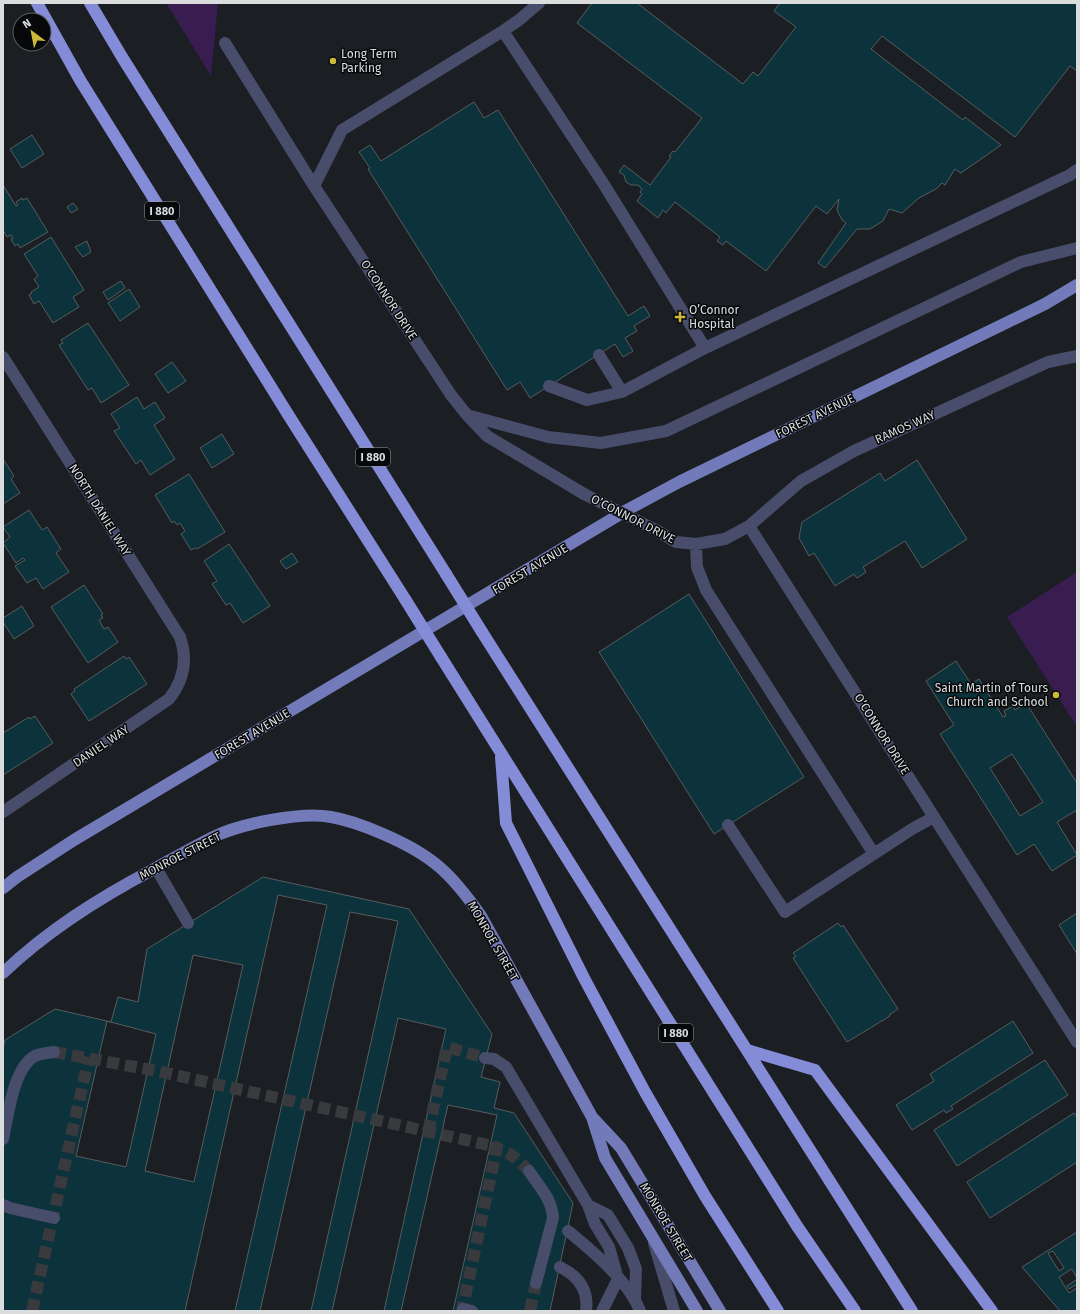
<svg xmlns="http://www.w3.org/2000/svg" width="1080" height="1314" font-family="'Fira Sans',sans-serif">
<rect width="100%" height="100%" fill="#1b1e22"/>
<!-- green -->
<path fill="#391c50" d="M 166,3 L 218,3 L 211,76 Z
M 1077,572 L 1077,727 L 1007,617 Z"/>
<!-- building -->
<path fill="#0c323b" stroke="#575d5f" fill-rule="evenodd" d="M 592,3 L 637,3 L 743,84 L 753,72 L 758,76 L 796,27 L 774,11 L 780,3 L 1077,3 L 1077,71 L 1070,66 L 1015,137 L 882,36 L 871,49 L 963,120 L 965,117 L 1001,145 L 961,173 L 955,169 L 945,185 L 942,183 L 936,189 L 919,198 L 902,213 L 889,209 L 883,221 L 870,229 L 857,229 L 825,268 L 818,263 L 846,223 L 842,220 L 837,210 L 839,199 L 827,214 L 816,206 L 766,271 L 726,241 L 723,245 L 717,241 L 720,237 L 675,202 L 666,213 L 663,210 L 658,218 L 637,201 L 642,194 L 640,192 L 642,189 L 638,185 L 631,185 L 626,182 L 624,175 L 619,172 L 624,165 L 650,185 L 671,157 L 669,156 L 673,151 L 675,152 L 702,118 L 577,23 Z
M 474,102 L 484,118 L 498,110 L 628,316 L 644,306 L 650,316 L 634,326 L 637,331 L 625,338 L 633,351 L 623,357 L 615,344 L 530,398 L 520,382 L 507,390 L 368,169 L 370,168 L 359,152 L 370,145 L 381,161 Z
M 32,135 L 44,154 L 22,168 L 10,149 Z
M 3,185 L 16,206 L 18,205 L 16,202 L 22,198 L 23,200 L 27,198 L 48,232 L 20,248 L 18,244 L 15,246 L 11,239 L 13,238 L 11,235 L 7,237 L 3,230 Z
M 73,203 L 78,209 L 71,213 L 67,207 Z
M 51,237 L 84,290 L 73,297 L 79,307 L 53,323 L 39,301 L 34,304 L 29,295 L 32,293 L 31,292 L 39,287 L 34,279 L 38,276 L 24,254 Z
M 87,241 L 91,252 L 83,257 L 75,247 Z
M 121,281 L 125,288 L 108,300 L 103,292 Z
M 129,289 L 140,307 L 120,321 L 108,303 Z
M 88,323 L 129,385 L 101,403 L 92,388 L 88,390 L 59,345 L 63,343 L 61,340 Z
M 172,362 L 186,381 L 168,393 L 155,374 Z
M 137,397 L 144,409 L 155,402 L 165,418 L 154,425 L 175,459 L 150,475 L 141,460 L 136,464 L 114,431 L 120,428 L 111,414 Z
M 222,434 L 234,454 L 212,468 L 200,448 Z
M 3,459 L 14,476 L 11,479 L 20,493 L 3,504 Z
M 917,460 L 967,539 L 922,568 L 905,541 L 863,567 L 866,572 L 857,578 L 854,574 L 835,586 L 814,553 L 809,556 L 799,538 L 802,522 L 880,473 L 885,481 Z
M 189,474 L 225,532 L 197,549 L 195,548 L 191,550 L 181,534 L 185,531 L 180,523 L 177,525 L 174,521 L 172,523 L 155,495 Z
M 29,510 L 42,530 L 47,527 L 61,549 L 56,553 L 69,572 L 43,589 L 36,578 L 27,583 L 15,566 L 25,560 L 23,558 L 16,563 L 3,543 L 10,537 L 3,527 Z
M 229,544 L 270,606 L 243,623 L 230,603 L 226,605 L 212,584 L 217,581 L 204,561 Z
M 292,553 L 298,562 L 286,569 L 280,561 Z
M 84,585 L 103,614 L 101,615 L 103,618 L 99,620 L 104,629 L 108,627 L 118,642 L 88,663 L 51,607 Z
M 689,594 L 804,777 L 714,834 L 599,652 Z
M 22,606 L 34,626 L 14,639 L 3,622 L 3,618 Z
M 124,656 L 126,659 L 129,657 L 147,684 L 89,721 L 71,694 L 75,691 L 74,689 Z
M 956,661 L 971,684 L 979,679 L 1003,717 L 1006,716 L 1004,711 L 1013,706 L 1015,710 L 1026,703 L 1077,783 L 1077,810 L 1057,822 L 1077,855 L 1052,871 L 1034,844 L 1017,855 L 940,734 L 954,725 L 926,681 ZM 1012,754 L 1043,802 L 1020,816 L 990,768 Z
M 35,716 L 53,743 L 3,775 L 3,733 L 29,717 L 30,719 Z
M 263,877 L 409,909 L 492,1034 L 481,1077 L 500,1082 L 494,1108 L 514,1113 L 573,1203 L 550,1311 L 3,1311 L 3,1049 L 5,1040 L 55,1009 L 111,1022 L 118,997 L 138,1002 L 147,949 Z
M 278,895 L 327,905 L 235,1311 L 185,1311 Z
M 350,912 L 398,921 L 311,1311 L 260,1311 Z
M 1077,913 L 1077,954 L 1059,925 Z
M 838,923 L 841,927 L 843,925 L 898,1009 L 889,1015 L 890,1016 L 847,1042 L 793,958 L 796,956 L 793,953 Z
M 193,955 L 243,965 L 194,1182 L 145,1171 Z
M 398,1018 L 446,1029 L 384,1311 L 332,1311 Z
M 107,1021 L 156,1034 L 126,1167 L 76,1156 Z
M 1013,1021 L 1033,1053 L 951,1106 L 953,1109 L 946,1113 L 944,1110 L 912,1130 L 896,1105 L 934,1081 L 930,1074 Z
M 1045,1060 L 1068,1095 L 957,1166 L 934,1130 Z
M 448,1105 L 497,1115 L 453,1311 L 401,1311 Z
M 1074,1113 L 1077,1117 L 1077,1162 L 990,1218 L 967,1182 Z
M 1077,1232 L 1077,1278 L 1072,1269 L 1059,1277 L 1069,1293 L 1077,1288 L 1077,1311 L 1060,1311 L 1022,1267 ZM 1053,1251 L 1064,1268 L 1059,1271 L 1048,1253 Z
M 1077,1279 L 1077,1284 L 1069,1289 L 1067,1286 Z"/>
<g fill="none" stroke-linecap="round" stroke-linejoin="round">
<!-- minor-tunnel -->
<path stroke="#383a3e" stroke-width="12" stroke-dasharray="12 6" stroke-linecap="butt" d="M 54,1052 L 157,1071 L 497,1147 L 462,1311
M 428,1132 L 447,1047 L 485,1058
M 490,1147 C 510,1152 515,1156 529,1171
M 32,1311 L 89,1057
M 530,1311 L 536,1283"/>
<!-- minor -->
<path stroke="#484d6b" stroke-width="12" d="M 503,31 L 603,183 L 705,348
M 225,43 L 314,186 L 451,395 L 467,415 L 487,436 L 584,494
M 314,186 L 342,130 L 503,31 L 519,20 L 539,3
M 599,355 L 622,392
M 3,357 L 180,637 C 188,660 184,680 169,699 L 3,812
M 549,386 L 587,400 L 622,392 L 705,348 L 1070,175 L 1077,170
M 467,415 L 548,437 L 601,443 L 666,431 L 1021,262 L 1077,248
M 749,526 L 1077,1042
M 656,530 L 676,542 L 696,544 L 725,539 L 749,526 L 801,481 L 854,451 L 1048,362 L 1077,356
M 696,544 L 697,567 L 706,590 L 874,854
M 728,825 L 785,912 L 912,829 L 934,817
M 156,868 L 188,923
M 485,1058 L 494,1059 L 506,1067 L 588,1205 L 595,1224 L 609,1247 L 618,1279 L 602,1311
M 3,1139 C 8,1116 13,1068 35,1056 C 40,1053 48,1053 54,1052
M 529,1171 C 539,1186 552,1199 553,1218 L 536,1283
M 3,1205 L 10,1208 L 54,1218
M 588,1205 L 608,1215 L 628,1248 L 636,1269 L 635,1298
M 568,1231 C 592,1251 629,1281 640,1311
M 654,1243 L 674,1311
M 560,1267 C 578,1276 589,1290 586,1311
M 463,1309 L 472,1311"/>
<!-- major -->
<path stroke="#737ab9" stroke-width="12" d="M 3,888 L 17,877 L 74,840 L 627,510 L 679,482 L 1045,304 L 1077,285
M 3,973 C 48,930 99,898 154,869 C 174,858 193,847 213,837 C 240,824 302,811 331,817 C 349,820 367,827 383,834 C 432,855 451,873 481,916 L 592,1117 L 605,1158 L 697,1311
M 594,1119 L 621,1148 L 720,1311"/>
<!-- highway -->
<path stroke="#848cd8" stroke-width="12" d="M 37,3 L 80,80 L 289,416 L 405,599
M 90,3 L 122,57 L 446,574
M 482,632 L 912,1311
M 441,657 L 797,1226 L 855,1311
M 501,757 L 506,823 L 584,978 L 645,1092 L 705,1196 L 778,1311
M 747,1050 L 815,1070 L 992,1311"/>
<!-- minor-bridge -->
<path stroke="#484d6b" stroke-width="12" d="M 584,494 L 656,530"/>
<!-- highway-bridge -->
<path stroke="#848cd8" stroke-width="12" d="M 446,574 L 482,632
M 405,599 L 441,657"/>
</g>
<!-- markers -->
<g fill="#cdb938" stroke="#070809" stroke-width="1.5">
<circle cx="333" cy="61" r="4"/>
<path d="M678 311h4v4h4v4h-4v4h-4v-4h-4v-4h4z"/>
<circle cx="1056" cy="695" r="4"/>
</g>
<g text-anchor="middle" dominant-baseline="central" stroke-width="3" stroke-linejoin="round" paint-order="stroke">
<!-- shield labels -->
<g fill="#070809" stroke="#9b9c9e" stroke-width="1">
<rect x="145" y="202" width="34" height="18" rx="3"/>
<rect x="356" y="448" width="34" height="18" rx="3"/>
<rect x="659" y="1024" width="34" height="18" rx="3"/>
</g>
<g font-size="11" font-weight="bold" fill="#dadcde">
<text x="162" y="211">I 880</text>
<text x="373" y="457">I 880</text>
<text x="676" y="1033">I 880</text>
</g>
<!-- poi labels -->
<g font-size="12" fill="#dadcde" stroke="#070809" text-anchor="start">
<text x="341" y="54">Long Term<tspan x="341" dy="14">Parking</tspan></text>
<text x="689" y="310">O’Connor<tspan x="689" dy="14">Hospital</tspan></text>
<text x="1048" y="688" text-anchor="end">Saint Martin of Tours<tspan x="1048" dy="14">Church and School</tspan></text>
</g>
<!-- street labels -->
<g font-size="12" fill="#dadcde" stroke="#070809">
<text transform="translate(389 300) rotate(57)">O’CONNOR DRIVE</text>
<text transform="translate(815 416) rotate(-26)">FOREST AVENUE</text>
<text transform="translate(905 427) rotate(-24)">RAMOS WAY</text>
<text transform="translate(100 510) rotate(58)">NORTH DANIEL WAY</text>
<text transform="translate(633 519) rotate(27)">O’CONNOR DRIVE</text>
<text transform="translate(530 569) rotate(-31)">FOREST AVENUE</text>
<text transform="translate(252 734) rotate(-31)">FOREST AVENUE</text>
<text transform="translate(882 734) rotate(58)">O’CONNOR DRIVE</text>
<text transform="translate(101 746) rotate(-34)">DANIEL WAY</text>
<text transform="translate(180 856) rotate(-27)">MONROE STREET</text>
<text transform="translate(493 941) rotate(60)">MONROE STREET</text>
<text transform="translate(666 1222) rotate(59)">MONROE STREET</text>
</g>
</g>
<!-- border -->
<rect width="1080" height="1314" fill="none" stroke="#dadcde" stroke-width="8"/>
<!-- north arrow -->
<g transform="translate(32 32) rotate(328)"><circle r="19" fill="#070809" stroke="#5b5d5e"/>
<path d="M0-3L7 15L0 10L-7 15Z" fill="#cdb938"/>
<text y="-6" font-size="11" font-weight="bold" text-anchor="middle" fill="#dadcde">N</text>
</g>
</svg>
